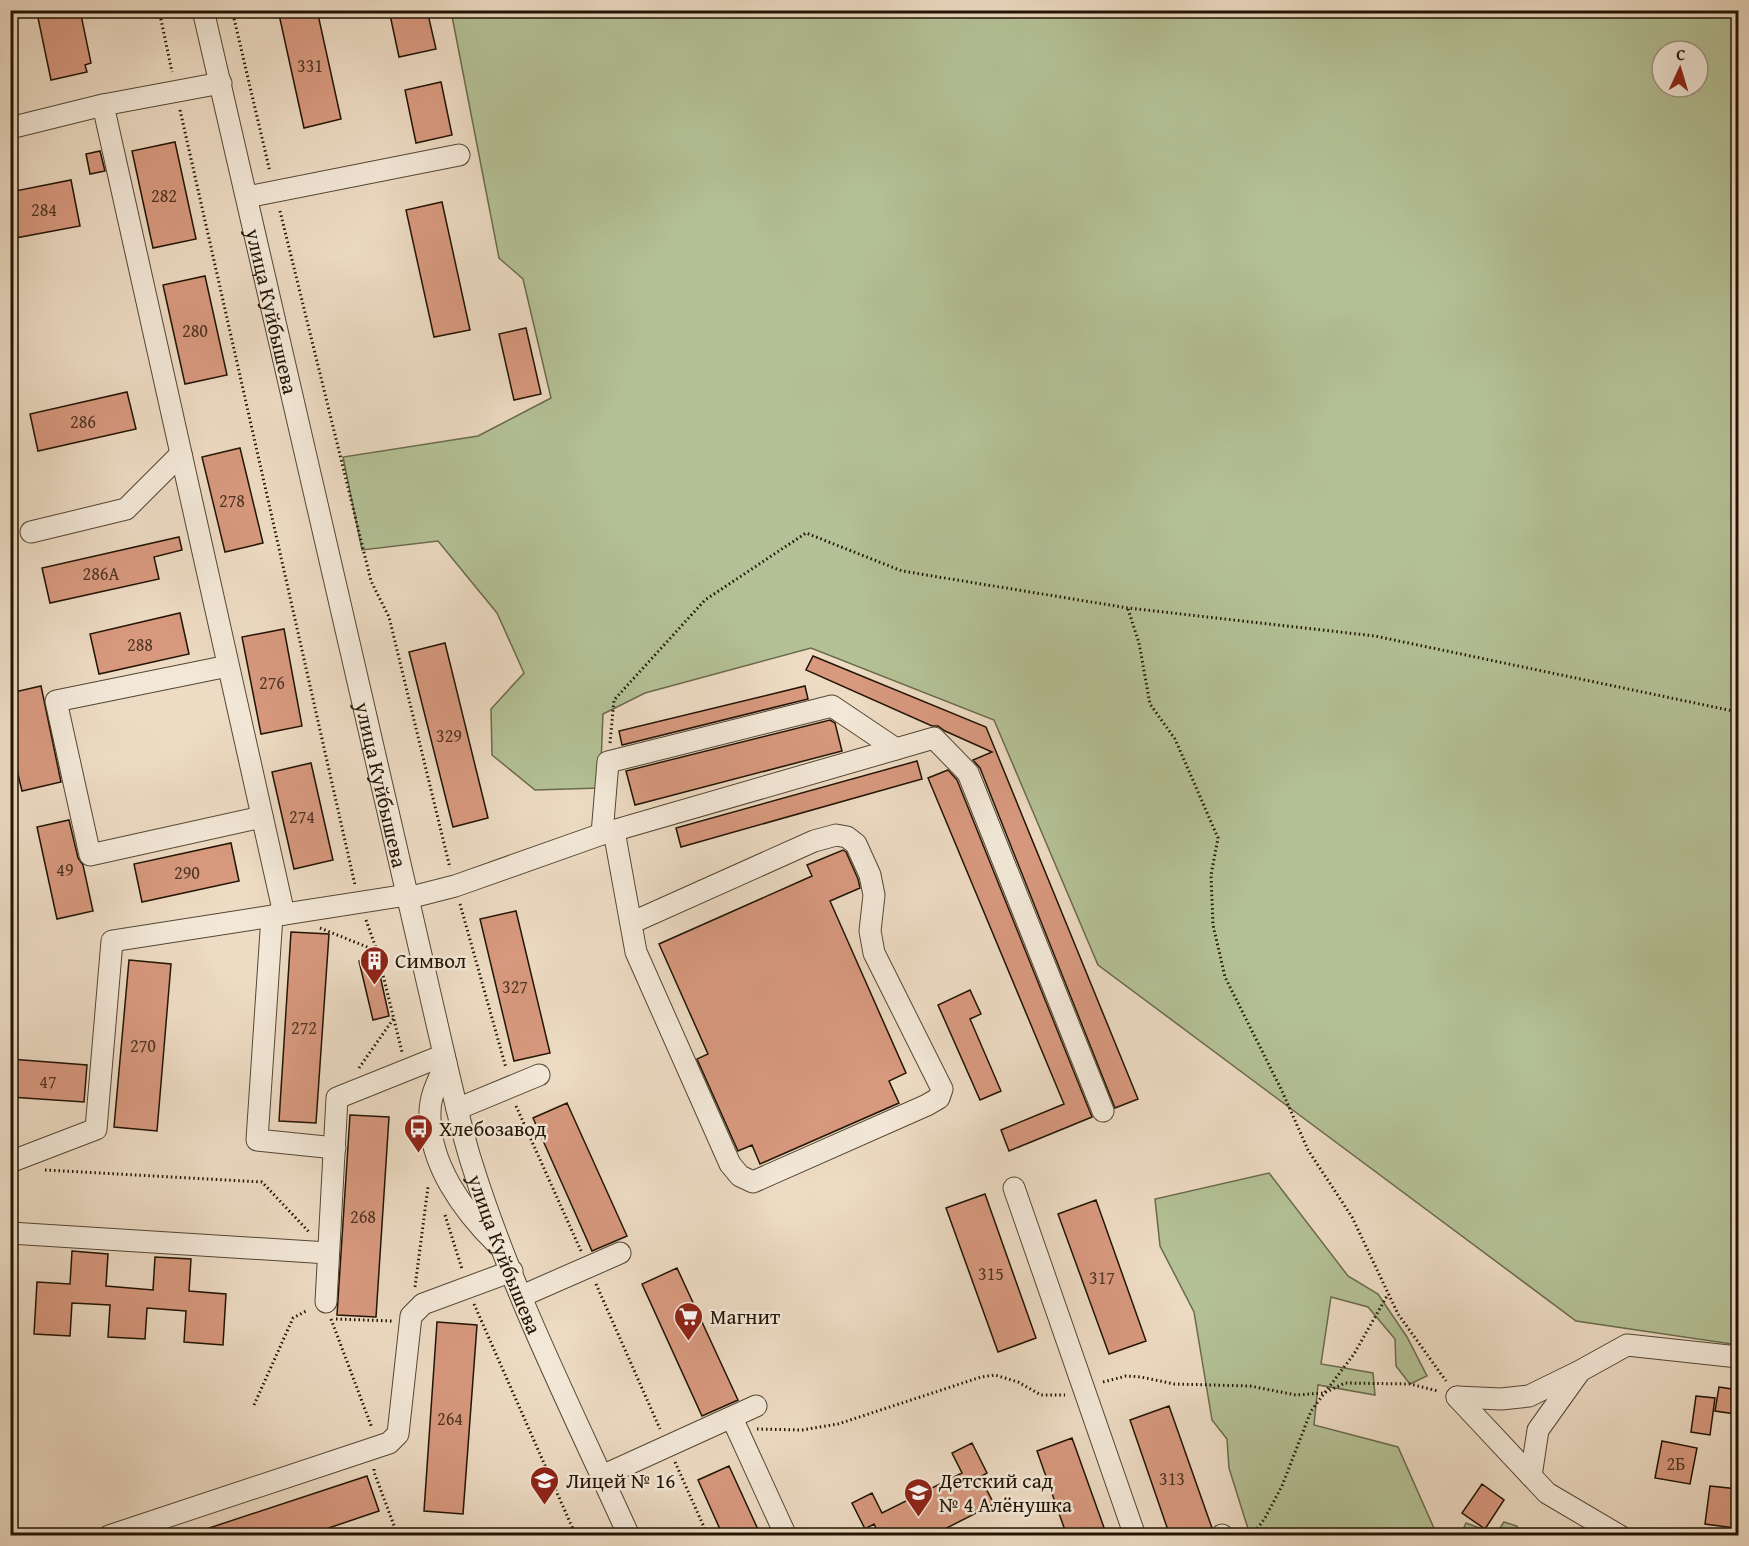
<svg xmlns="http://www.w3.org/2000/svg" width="1749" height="1546" font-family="'Gentium Book Plus',serif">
<rect width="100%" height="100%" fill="#eddbc3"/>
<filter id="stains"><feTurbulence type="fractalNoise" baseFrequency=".00333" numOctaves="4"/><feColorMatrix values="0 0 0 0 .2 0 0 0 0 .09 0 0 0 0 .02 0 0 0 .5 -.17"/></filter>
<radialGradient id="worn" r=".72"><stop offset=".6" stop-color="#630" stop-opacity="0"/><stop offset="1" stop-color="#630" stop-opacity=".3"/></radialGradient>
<!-- green -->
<path fill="#b4c196" stroke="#6a6a4c" stroke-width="1.5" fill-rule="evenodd" d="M 451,11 L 1738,11 L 1738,1345 L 1576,1321 L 1098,965 L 994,720 L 811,648 L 645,693 L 603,714 L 600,788 L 535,790 L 492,755 L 491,709 L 524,673 L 497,613 L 438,541 L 362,550 L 343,457 L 478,436 L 551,398 L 523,279 L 499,258 ZM 1662,51 L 1698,51 L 1698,87 L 1662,87 Z
M 1269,1173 L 1348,1276 L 1378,1294 L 1407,1337 L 1427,1376 L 1410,1384 L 1396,1366 L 1395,1339 L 1368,1307 L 1331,1297 L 1321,1364 L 1373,1373 L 1375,1395 L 1318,1385 L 1314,1425 L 1398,1447 L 1437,1535 L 1250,1535 L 1229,1468 L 1227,1439 L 1212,1420 L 1194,1312 L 1160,1246 L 1155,1199 Z
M 1504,1522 L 1517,1526 L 1521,1535 L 1465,1535 L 1462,1532 L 1466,1523 L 1496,1534 Z"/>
<!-- building -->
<path fill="#d8997f" stroke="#211403" stroke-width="1.5" d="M 48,10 L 80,10 L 91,63 L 85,65 L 87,72 L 51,80 L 37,13 Z
M 278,10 L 317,10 L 341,119 L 304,128 Z
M 389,10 L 427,10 L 436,49 L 399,57 Z
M 441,82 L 452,135 L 416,143 L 405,90 Z
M 175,142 L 196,239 L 153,248 L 132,151 Z
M 100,151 L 105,171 L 90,174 L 86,154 Z
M 71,180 L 80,226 L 10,239 L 10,192 Z
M 442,202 L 470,330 L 434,337 L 406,210 Z
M 205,276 L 227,375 L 185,384 L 163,285 Z
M 526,328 L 541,394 L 514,400 L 499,334 Z
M 127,392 L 136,429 L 38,451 L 30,414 Z
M 240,448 L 263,543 L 225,552 L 202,457 Z
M 179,537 L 182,550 L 154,557 L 159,579 L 50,603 L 42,568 Z
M 180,613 L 189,654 L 99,674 L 90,634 Z
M 284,629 L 302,726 L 261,734 L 242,637 Z
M 445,643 L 488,818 L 453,827 L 409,652 Z
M 813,656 L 986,727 L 1138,1099 L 1115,1108 L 980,768 L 973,760 L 992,752 L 945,731 L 938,726 L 932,726 L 806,670 Z
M 41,686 L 61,782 L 22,791 L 10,741 L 10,693 Z
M 805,686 L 808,699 L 622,745 L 619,731 Z
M 830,720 L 835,723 L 842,751 L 635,805 L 626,771 Z
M 917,761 L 922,779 L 681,847 L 676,828 Z
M 311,763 L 333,860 L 294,869 L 272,772 Z
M 948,770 L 957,780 L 1092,1117 L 1009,1151 L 1001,1130 L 1064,1104 L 928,778 Z
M 69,820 L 78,858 L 83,865 L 93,911 L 57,919 L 37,827 Z
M 231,843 L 239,881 L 142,902 L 134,864 Z
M 843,850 L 846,852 L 858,879 L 860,888 L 830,901 L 906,1073 L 889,1081 L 899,1103 L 760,1164 L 752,1145 L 738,1151 L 697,1059 L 708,1054 L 659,944 L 812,876 L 807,865 Z
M 516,911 L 550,1053 L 514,1061 L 480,919 Z
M 291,932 L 329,934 L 316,1123 L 279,1121 Z
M 376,957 L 389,1016 L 373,1020 L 359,961 Z
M 129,960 L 171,964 L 157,1131 L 114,1127 Z
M 970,990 L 981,1014 L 970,1019 L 1001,1091 L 980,1100 L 938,1005 Z
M 10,1059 L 87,1065 L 84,1102 L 10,1097 Z
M 567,1103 L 627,1236 L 592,1251 L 533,1118 Z
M 350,1115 L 389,1117 L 376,1317 L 337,1315 Z
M 985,1194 L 1036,1338 L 998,1352 L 946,1208 Z
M 1096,1200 L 1146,1341 L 1109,1354 L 1058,1214 Z
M 72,1251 L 108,1254 L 106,1286 L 153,1290 L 155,1257 L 191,1259 L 189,1291 L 226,1294 L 223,1345 L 184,1342 L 186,1311 L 147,1308 L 145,1339 L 108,1337 L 110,1305 L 72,1303 L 70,1336 L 34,1334 L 37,1282 L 70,1284 Z
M 677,1268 L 738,1400 L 702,1416 L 642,1284 Z
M 437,1322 L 477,1325 L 463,1514 L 424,1511 Z
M 1719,1387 L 1738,1390 L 1735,1414 L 1715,1411 Z
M 1696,1396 L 1715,1398 L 1710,1435 L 1691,1432 Z
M 1169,1406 L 1212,1528 L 1209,1536 L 1170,1536 L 1130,1420 Z
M 1072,1438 L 1107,1536 L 1067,1536 L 1037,1451 Z
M 1662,1441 L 1697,1448 L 1690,1484 L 1655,1478 Z
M 972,1443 L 987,1473 L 980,1477 L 994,1504 L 931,1536 L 880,1536 L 874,1524 L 865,1529 L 852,1503 L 872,1493 L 882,1513 L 962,1473 L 952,1453 Z
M 729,1466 L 761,1536 L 723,1536 L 698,1480 Z
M 367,1476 L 379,1511 L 305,1536 L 194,1536 L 194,1533 Z
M 1482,1484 L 1504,1500 L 1485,1529 L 1462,1513 Z
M 1710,1486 L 1738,1489 L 1738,1520 L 1736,1520 L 1735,1528 L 1705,1524 Z"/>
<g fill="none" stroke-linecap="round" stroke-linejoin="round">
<defs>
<g id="minor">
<path id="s1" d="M 203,10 L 446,1063 C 454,1096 461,1129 471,1161 C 511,1290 573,1412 629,1536"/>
<path d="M 103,105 L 284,914"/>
<path d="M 10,128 L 103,105 L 221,83"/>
<path d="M 247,197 L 459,155"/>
<path d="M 31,532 L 126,509 L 181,454"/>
<path d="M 228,666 L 56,701 L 90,855 L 262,817"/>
<path d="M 614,831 L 636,952 L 730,1164 L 740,1176 L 753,1182 L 927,1105 L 939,1098 L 942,1089 L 874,953 L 870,931 L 874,895 L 870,875 L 856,844 L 847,837 L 836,835 L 814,841 L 631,923"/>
<path d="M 602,834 L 608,762 L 832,706 L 896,749"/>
<path d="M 408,898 L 455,886 L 602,834 L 934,738 L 968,773 L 1103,1111"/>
<path d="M 272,916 L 257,1140 L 335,1148"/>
<path d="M 446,1063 C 439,1079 430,1095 430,1112 C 428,1163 463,1211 498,1245"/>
<path d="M 457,1109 L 539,1075"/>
<path d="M 10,1162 L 96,1129 L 112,941 L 407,895"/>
<path d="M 1014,1188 L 1135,1536"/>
<path d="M 10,1233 L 328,1253"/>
<path d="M 522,1296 L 620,1253"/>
<path d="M 326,1302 L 337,1098 L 444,1055"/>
<path d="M 1457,1397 L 1501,1399 L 1529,1396 L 1580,1371 L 1627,1345 L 1738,1357"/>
<path d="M 1457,1397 L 1547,1493 L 1620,1536"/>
<path d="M 732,1418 L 786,1536"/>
<path d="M 602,1476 L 756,1406"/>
<path d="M 1531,1476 L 1538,1430 L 1578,1374"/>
<path d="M 1222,1535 L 1222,1536"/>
<path d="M 109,1536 L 389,1443 L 398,1434 L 411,1316 L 423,1304 L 512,1271"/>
</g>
</defs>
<!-- minor casing -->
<use href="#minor" stroke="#544633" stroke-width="23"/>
<!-- path -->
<path stroke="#211403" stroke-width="3" stroke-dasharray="1.5 3" stroke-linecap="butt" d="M 159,10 L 172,72
M 232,10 L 270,172
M 180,110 L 355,885
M 280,211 L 371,581 L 389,617 L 450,868
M 1128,609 L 1139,643 L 1150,704 L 1175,739 L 1218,838 L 1211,875 L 1213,925 L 1225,977 L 1282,1091 L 1308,1150 L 1352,1217 L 1398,1314 L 1446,1381
M 610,743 L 614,700 L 705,600 L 806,533 L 902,571 L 1128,608 L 1375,636 L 1738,712
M 460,904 L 506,1068
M 366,920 L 377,951 L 402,1052
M 320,928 L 377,951
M 359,1068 L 394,1018
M 516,1106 L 581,1251
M 45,1170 L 262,1182 L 310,1233
M 445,1215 L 462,1269
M 596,1284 L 660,1429
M 415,1287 L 428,1187
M 474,1304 L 576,1536
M 331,1319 L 372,1428
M 336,1319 L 392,1321
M 1103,1382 L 1126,1376 L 1141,1377 L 1174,1384 L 1250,1386 L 1296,1395 L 1324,1393 L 1345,1383 L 1410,1384 L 1438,1391
M 254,1405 L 293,1318 L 308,1310
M 757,1429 L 802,1430 L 838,1424 L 981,1377 L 995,1375 L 1018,1382 L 1041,1395 L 1065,1395
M 675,1462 L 708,1536
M 374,1469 L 374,1472 L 398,1536
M 1252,1536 L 1265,1518 L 1282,1486 L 1311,1411 L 1354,1354 L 1387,1296"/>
<!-- minor -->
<use href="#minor" stroke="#f3e8d8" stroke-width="21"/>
</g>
<!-- icons -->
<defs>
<symbol id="building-pin" viewBox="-11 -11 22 30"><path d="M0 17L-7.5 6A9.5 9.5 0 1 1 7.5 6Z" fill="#8f2418" stroke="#f3e8d8"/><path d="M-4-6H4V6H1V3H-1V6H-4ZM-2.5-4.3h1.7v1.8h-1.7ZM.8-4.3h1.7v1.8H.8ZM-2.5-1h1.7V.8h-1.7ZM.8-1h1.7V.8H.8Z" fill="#fff"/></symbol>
<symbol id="bus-pin" viewBox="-11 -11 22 30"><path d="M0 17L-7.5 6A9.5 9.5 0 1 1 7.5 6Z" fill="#8f2418" stroke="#f3e8d8"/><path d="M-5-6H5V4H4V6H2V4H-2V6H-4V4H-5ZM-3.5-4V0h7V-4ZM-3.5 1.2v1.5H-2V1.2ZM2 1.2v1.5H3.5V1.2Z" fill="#fff"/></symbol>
<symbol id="supermarket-pin" viewBox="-11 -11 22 30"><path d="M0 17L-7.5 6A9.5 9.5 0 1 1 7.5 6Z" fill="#8f2418" stroke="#f3e8d8"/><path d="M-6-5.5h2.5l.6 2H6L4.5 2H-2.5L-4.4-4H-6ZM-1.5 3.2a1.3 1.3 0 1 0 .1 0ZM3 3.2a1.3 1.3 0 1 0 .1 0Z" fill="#fff"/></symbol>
<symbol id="school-pin" viewBox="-11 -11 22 30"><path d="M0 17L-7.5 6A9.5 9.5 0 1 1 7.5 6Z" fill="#8f2418" stroke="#f3e8d8"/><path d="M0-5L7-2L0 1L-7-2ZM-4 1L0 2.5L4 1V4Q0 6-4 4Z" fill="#fff"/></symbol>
</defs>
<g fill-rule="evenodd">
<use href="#building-pin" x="358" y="944" width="33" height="45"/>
<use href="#bus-pin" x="402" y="1112" width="33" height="45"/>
<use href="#supermarket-pin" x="672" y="1300" width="33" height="45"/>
<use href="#school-pin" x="528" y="1464" width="33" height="45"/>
<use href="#school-pin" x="902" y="1476" width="33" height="45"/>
</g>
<g text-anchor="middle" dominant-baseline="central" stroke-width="5" stroke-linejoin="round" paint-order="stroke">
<!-- number labels -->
<g font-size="18" fill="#4f3522">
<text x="310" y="65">331</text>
<text x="164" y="195">282</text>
<text x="44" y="209">284</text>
<text x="195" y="330">280</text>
<text x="83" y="421">286</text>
<text x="232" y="500">278</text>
<text x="101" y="573">286А</text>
<text x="140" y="644">288</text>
<text x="272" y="682">276</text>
<text x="449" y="735">329</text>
<text x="302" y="816">274</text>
<text x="65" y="869">49</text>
<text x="187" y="872">290</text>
<text x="515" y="986">327</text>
<text x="304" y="1027">272</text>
<text x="143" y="1045">270</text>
<text x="48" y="1081">47</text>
<text x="363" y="1216">268</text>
<text x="991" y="1273">315</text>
<text x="1102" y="1277">317</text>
<text x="450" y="1418">264</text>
<text x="1676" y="1463">2Б</text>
<text x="1172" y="1478">313</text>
</g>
<!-- street labels -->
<g font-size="21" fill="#211403" stroke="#f3e8d8">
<text stroke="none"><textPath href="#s1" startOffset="309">улица Куйбышева</textPath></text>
<text stroke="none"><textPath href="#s1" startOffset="795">улица Куйбышева</textPath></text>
<text stroke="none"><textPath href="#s1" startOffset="1281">улица Куйбышева</textPath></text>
</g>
<!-- poi labels -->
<g font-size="21" fill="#211403" stroke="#f3e8d8" text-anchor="start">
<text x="395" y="960">Символ</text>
<text x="439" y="1128">Хлебозавод</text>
<text x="710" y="1316">Магнит</text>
<text x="566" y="1480">Лицей № 16</text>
<text x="939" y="1480">Детский сад<tspan x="939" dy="24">№ 4 Алёнушка</tspan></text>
</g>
</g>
<!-- margin -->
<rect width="1749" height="1546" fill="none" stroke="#eddbc3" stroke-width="36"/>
<rect x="12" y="12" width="1725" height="1522" fill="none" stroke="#211403" stroke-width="3"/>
<rect x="18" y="18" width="1713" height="1510" fill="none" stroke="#211403" stroke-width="1.5"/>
<!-- north arrow -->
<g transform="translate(1680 69) rotate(4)"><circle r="28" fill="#f3e8d8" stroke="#9f9383" stroke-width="1.5"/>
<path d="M0-4.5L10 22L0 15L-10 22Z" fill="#8f2418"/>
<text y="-9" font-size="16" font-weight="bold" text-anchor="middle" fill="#211403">С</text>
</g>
<rect width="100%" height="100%" filter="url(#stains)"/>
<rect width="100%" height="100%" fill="url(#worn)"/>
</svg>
